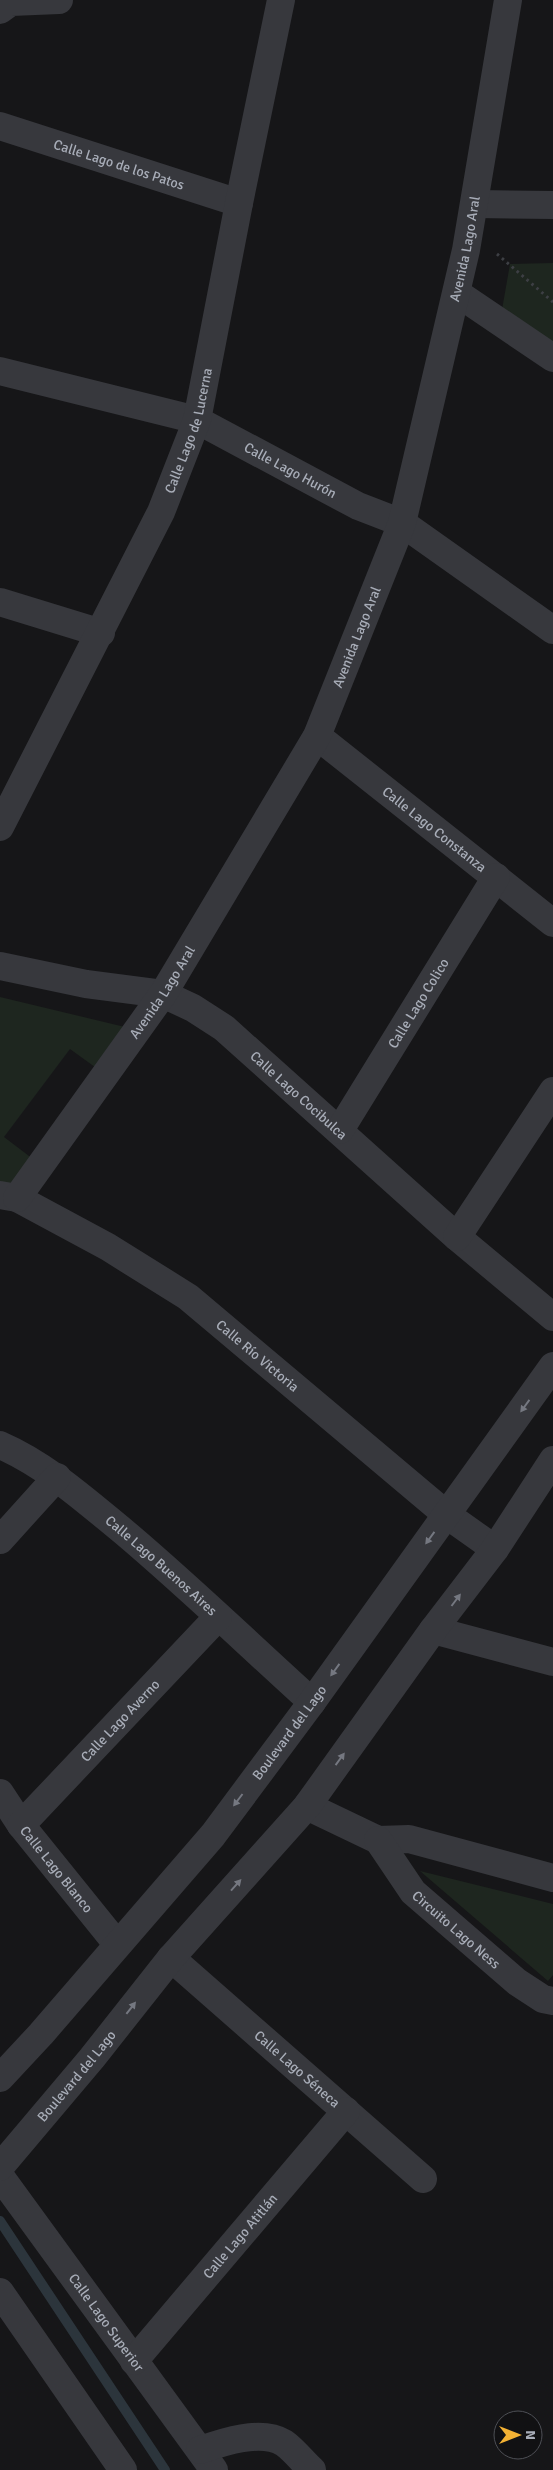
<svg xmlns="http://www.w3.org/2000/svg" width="553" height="2470" font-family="Signika,sans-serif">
<rect width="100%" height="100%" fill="#161618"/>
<!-- green -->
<path fill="#1e261f" d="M 553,263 L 553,360 L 500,321 L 510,264 Z
M 0,997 L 125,1027 L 99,1070 L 70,1049 L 4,1137 L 33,1159 L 8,1187 L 0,1190 Z
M 420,1871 L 553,1904 L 553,1975 L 548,1981 Z"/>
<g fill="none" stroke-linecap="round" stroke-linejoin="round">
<!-- stream -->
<path stroke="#2c353c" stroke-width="10" d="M 0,2221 L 165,2470"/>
<!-- path -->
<path stroke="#3d3f44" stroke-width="3" stroke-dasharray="2.5 4" stroke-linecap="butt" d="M 497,254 L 553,302"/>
<!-- minor -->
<g stroke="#37383d" stroke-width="28">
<path d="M 0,10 L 11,2 L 59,0"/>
<path id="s1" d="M 0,126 L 239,203"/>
<path d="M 476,204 L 553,205"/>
<path d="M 457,293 L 553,358"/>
<path id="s2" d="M 0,371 L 197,420 L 358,506 L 402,523 L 553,630"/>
<path d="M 0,602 L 101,633"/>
<path id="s3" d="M 317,736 L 553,923"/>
<path id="s4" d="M 0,827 L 161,512 L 197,420 L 239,203 L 281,0"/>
<path id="s5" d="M 0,966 L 86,984 L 163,994 L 193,1008 L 224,1028 L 457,1237 L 553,1317"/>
<path id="s6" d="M 340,1130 L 496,877"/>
<path id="s7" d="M 0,1195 L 17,1198 L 108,1247 L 188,1297 L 447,1515 L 495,1549"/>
<path id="s8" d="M 17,1198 L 163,994 L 317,736 L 402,523 L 466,250 L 508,0"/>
<path d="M 457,1237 L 553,1091"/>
<path id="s9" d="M 0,1445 C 46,1465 85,1500 124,1532 C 188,1586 249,1645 312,1702"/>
<path d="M 0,1540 L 57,1477"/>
<path d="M 433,1630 L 553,1662"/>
<path id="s10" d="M 0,1793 L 21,1825 L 117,1944"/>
<path d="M 307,1806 L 378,1840 L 409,1839 L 553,1878"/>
<path id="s11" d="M 21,1825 L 218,1617"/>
<path id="s12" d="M 378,1840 L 413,1892 L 517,1982 L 543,1999 L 553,2001"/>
<path id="s13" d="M 171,1958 L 423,2179"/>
<path id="s14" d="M 0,2176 L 214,2470"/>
<path d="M 0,2292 L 123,2470"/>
<path id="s15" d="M 134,2361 L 346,2111"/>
<path d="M 200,2450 C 223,2442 261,2429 284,2443 C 294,2450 303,2462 312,2470"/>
</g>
<!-- tertiary -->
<g stroke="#37383d" stroke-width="28">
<path id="s16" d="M 0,2078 L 41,2034 L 213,1835 L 312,1702 L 553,1366"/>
<path id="s17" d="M 0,2167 L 92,2058 L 171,1958 L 307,1806 L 433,1630 L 495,1549 L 553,1460"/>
</g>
</g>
<!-- one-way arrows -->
<defs><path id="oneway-solid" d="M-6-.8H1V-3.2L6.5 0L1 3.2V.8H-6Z" transform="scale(1.25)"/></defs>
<g fill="#757881">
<use href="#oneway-solid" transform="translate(525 1406) rotate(126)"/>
<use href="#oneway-solid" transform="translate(430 1538) rotate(126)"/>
<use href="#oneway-solid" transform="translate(456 1600) rotate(-53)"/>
<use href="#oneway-solid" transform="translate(335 1670) rotate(126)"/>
<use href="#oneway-solid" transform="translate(340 1759) rotate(-54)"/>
<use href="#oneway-solid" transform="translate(238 1800) rotate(127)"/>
<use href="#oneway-solid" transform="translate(236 1885) rotate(-48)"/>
<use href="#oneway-solid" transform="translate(131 2008) rotate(-52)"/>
</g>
<g text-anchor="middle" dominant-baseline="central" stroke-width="5" stroke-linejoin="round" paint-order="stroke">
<!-- street labels -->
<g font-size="14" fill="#a8adb8" stroke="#111113">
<text stroke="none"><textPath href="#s1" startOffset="125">Calle Lago de los Patos</textPath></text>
<text stroke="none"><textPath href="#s8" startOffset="1062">Avenida Lago Aral</textPath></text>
<text stroke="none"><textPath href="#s4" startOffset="440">Calle Lago de Lucerna</textPath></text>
<text stroke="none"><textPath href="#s2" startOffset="309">Calle Lago Hurón</textPath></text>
<text stroke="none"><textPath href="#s8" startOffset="658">Avenida Lago Aral</textPath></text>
<text stroke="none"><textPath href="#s3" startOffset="150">Calle Lago Constanza</textPath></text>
<text stroke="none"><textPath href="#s8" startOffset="252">Avenida Lago Aral</textPath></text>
<text stroke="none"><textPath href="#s6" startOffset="149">Calle Lago Colico</textPath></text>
<text stroke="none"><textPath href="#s5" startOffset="336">Calle Lago Cocibulca</textPath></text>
<text stroke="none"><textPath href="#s7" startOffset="306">Calle Río Victoria</textPath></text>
<text stroke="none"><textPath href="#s9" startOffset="202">Calle Lago Buenos Aires</textPath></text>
<text stroke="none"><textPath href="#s11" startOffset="144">Calle Lago Averno</textPath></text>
<text stroke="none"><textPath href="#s16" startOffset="451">Boulevard del Lago</textPath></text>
<text stroke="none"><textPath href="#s10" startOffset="95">Calle Lago Blanco</textPath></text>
<text stroke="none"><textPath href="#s12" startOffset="120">Circuito Lago Ness</textPath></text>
<text stroke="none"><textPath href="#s13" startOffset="168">Calle Lago Séneca</textPath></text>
<text stroke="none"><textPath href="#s17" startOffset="119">Boulevard del Lago</textPath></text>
<text stroke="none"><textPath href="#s15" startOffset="164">Calle Lago Atitlán</textPath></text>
<text stroke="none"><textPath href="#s14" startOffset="181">Calle Lago Superior</textPath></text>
</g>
</g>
<!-- north arrow -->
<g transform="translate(518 2435) rotate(90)"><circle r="24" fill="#111113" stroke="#4d4f55"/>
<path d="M0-4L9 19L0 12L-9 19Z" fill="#f2b134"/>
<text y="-8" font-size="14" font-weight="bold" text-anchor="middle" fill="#a8adb8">N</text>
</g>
</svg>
